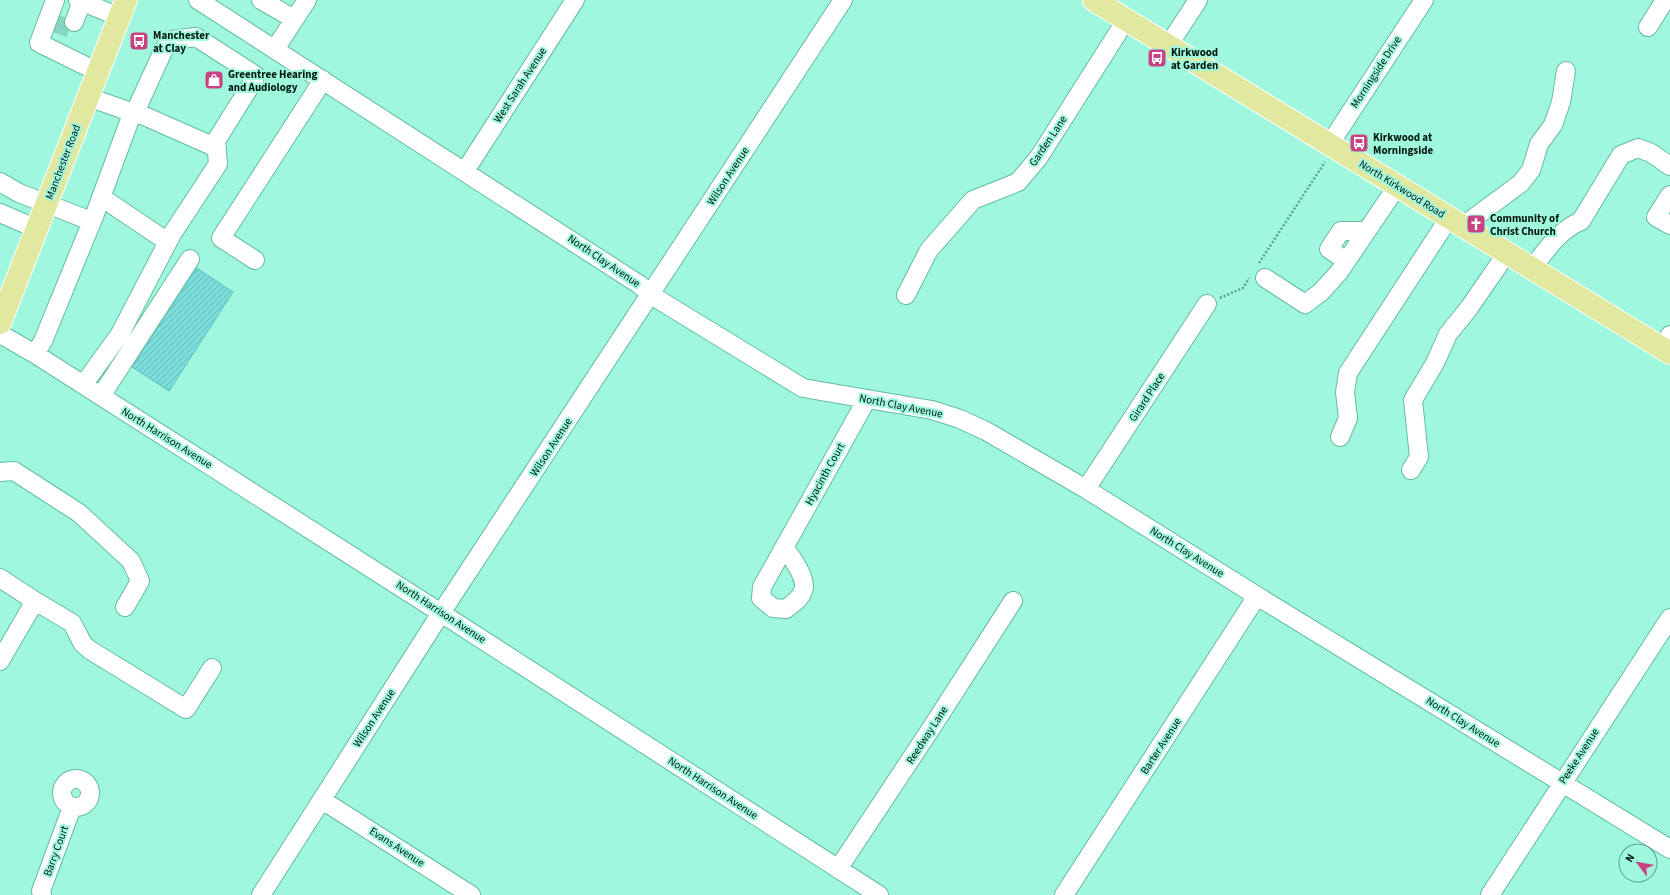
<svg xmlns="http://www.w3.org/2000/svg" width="1670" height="895" font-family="'Source Sans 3',sans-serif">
<defs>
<pattern id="building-hatch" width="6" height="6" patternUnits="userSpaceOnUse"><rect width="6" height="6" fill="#7adddb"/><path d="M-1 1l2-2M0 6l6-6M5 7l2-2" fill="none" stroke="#68bdbb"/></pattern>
</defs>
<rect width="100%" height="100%" fill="#9ff8de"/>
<!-- building -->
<path fill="url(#building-hatch)" stroke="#5fc3c1" d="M 197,268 L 233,292 L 169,391 L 132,367 Z"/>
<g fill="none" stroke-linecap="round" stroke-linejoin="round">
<!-- minor-tunnel -->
<path stroke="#87d6bf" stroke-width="18" stroke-dasharray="18 9" stroke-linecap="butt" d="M 58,34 L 66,12"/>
<defs>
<path id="minor" d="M 55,0 L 39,43 L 98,72
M 78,0 L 119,17
M 198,0 L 640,285 L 651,295 L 803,388 L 932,410 L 960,419 L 986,431 L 1086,489 L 1257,596 L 1670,849
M 261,0 L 294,19
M 74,22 L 82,2
M 1648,27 L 1665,0
M 1168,46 L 1198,0
M 275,49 L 307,0
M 1329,145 L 1424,0
M 465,171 L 575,0
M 0,182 L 19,193 L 91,221
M 1670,195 L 1656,217 L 1670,225
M 101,197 L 168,242
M 0,213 L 37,229
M 1463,226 L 1521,183 L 1531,170 L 1539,144 L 1553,125 L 1561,102 L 1566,71
M 255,260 L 221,238 L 323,80
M 1346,261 L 1329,249 L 1341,231 L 1366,231
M 1532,268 C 1546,251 1559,230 1581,221 L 1621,155 L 1638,148 L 1651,153 L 1670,166
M 1265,278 L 1305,304 L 1321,292 L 1339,272 L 1398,185
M 906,295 L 929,250 L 973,200 L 1018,182 L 1039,157 L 1126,20
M 0,334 L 35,354 L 441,613 L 879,895
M 1662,348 L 1670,335
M 35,354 L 43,341 L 95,214 L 133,111 L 217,148
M 83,385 L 120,334 L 172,234 L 218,164 L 216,141 L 254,80 L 255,75 L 196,37 L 173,40 L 168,43 L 163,51 L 137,108 L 133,111 L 128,111 L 88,97
M 101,396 L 190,259
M 1340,437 L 1348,418 L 1345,392 L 1348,373 L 1449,218
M 1411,470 L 1419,457 L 1413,400 L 1435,363 L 1448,334 L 1469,308 L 1507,253
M 0,472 L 14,471 L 79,513 L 131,561 L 140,581 L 125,607
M 1086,489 L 1207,304
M 785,549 C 792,557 808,580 803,591 C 800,599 793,604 786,609 L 773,608 L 761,598 L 762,587 L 867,399
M 0,578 L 35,601 L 0,661
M 35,601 L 72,623 L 83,644 L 90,650 L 186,709 L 212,668
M62 793a14 14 0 1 1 28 0a14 14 0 1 1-28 0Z
M 322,800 L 471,895
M 838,869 L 932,727 L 1013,601
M 42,895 L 41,891 L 72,807
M 261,895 L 441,613 L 843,0
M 1064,895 L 1257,596
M 1490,895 L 1670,618"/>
<path id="major" d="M 1094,0 L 1670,353
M 0,323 L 126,0"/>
</defs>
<!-- minor casing -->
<use href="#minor" stroke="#63bca4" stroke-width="20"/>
<!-- major casing -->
<use href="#major" stroke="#fff" stroke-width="24"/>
<!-- path -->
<path stroke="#5f9e8c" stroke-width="2.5" stroke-dasharray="2 2" stroke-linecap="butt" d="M 1259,263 L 1325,162
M 1220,298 L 1243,288 L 1249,278"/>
<!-- minor -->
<use href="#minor" stroke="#fff" stroke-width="18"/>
<!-- major -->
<use href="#major" stroke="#e1e8a0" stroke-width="22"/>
</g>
<!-- icons -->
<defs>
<symbol id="bus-square" viewBox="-11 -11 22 22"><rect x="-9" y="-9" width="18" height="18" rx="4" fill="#c84284" stroke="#9ff8de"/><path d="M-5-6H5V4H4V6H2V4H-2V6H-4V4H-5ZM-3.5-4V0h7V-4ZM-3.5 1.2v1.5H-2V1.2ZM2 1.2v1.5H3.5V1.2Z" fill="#fff"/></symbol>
<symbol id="shop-square" viewBox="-11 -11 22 22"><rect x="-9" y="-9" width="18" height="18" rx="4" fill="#c84284" stroke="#9ff8de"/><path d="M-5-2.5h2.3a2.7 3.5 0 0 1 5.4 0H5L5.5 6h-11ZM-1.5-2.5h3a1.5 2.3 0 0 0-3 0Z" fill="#fff"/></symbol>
<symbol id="church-square" viewBox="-11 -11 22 22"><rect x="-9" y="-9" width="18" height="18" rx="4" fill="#c84284" stroke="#9ff8de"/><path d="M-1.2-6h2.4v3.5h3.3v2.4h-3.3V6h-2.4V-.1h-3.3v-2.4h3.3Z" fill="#fff"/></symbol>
</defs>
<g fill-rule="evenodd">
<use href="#bus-square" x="128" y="30" width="22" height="22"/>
<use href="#bus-square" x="1146" y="47" width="22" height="22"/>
<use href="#shop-square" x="203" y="69" width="22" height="22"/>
<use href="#bus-square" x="1348" y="132" width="22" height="22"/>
<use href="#church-square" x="1465" y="213" width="22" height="22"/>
</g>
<g text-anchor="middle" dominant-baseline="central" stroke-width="4" stroke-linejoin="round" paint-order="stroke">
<!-- poi labels -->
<g font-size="11" font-weight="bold" fill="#001711" stroke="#9ff8de" text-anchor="start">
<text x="153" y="35">Manchester<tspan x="153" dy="13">at Clay</tspan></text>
<text x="1171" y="52">Kirkwood<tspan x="1171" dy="13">at Garden</tspan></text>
<text x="228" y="74">Greentree Hearing<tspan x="228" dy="13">and Audiology</tspan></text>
<text x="1373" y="137">Kirkwood at<tspan x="1373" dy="13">Morningside</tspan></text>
<text x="1490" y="218">Community of<tspan x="1490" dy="13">Christ Church</tspan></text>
</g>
<!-- street labels -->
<g font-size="11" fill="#001711" stroke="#9ff8de">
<text transform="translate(1376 72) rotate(-57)">Morningside Drive</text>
<text transform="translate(520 85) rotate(-57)">West Sarah Avenue</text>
<text transform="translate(1048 141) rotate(-56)">Garden Lane</text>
<text transform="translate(63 162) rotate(-69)">Manchester Road</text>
<text transform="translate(728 176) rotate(-57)">Wilson Avenue</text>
<text transform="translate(1402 189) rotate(32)">North Kirkwood Road</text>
<text transform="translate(604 261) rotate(34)">North Clay Avenue</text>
<text transform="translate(1147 397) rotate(-57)">Girard Place</text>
<text transform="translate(901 406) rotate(11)">North Clay Avenue</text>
<text transform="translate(167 438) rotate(32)">North Harrison Avenue</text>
<text transform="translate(551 447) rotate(-57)">Wilson Avenue</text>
<text transform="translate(825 474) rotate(-61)">Hyacinth Court</text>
<text transform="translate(1187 552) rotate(32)">North Clay Avenue</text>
<text transform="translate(441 612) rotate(33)">North Harrison Avenue</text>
<text transform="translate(374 718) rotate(-57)">Wilson Avenue</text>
<text transform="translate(1463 722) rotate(32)">North Clay Avenue</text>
<text transform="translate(927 735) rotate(-57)">Reedway Lane</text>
<text transform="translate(1161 746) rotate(-57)">Barter Avenue</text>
<text transform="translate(1579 756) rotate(-57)">Peeke Avenue</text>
<text transform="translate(713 788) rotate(33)">North Harrison Avenue</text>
<text transform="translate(397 847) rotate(33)">Evans Avenue</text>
<text transform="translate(56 851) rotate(-70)">Barry Court</text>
</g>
</g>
<!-- north arrow -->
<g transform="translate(1638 863) rotate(302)"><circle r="19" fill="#9ff8de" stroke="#5f9e8c"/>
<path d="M0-3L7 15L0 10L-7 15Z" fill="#c84284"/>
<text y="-6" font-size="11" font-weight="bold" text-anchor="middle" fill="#001711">N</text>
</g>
</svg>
